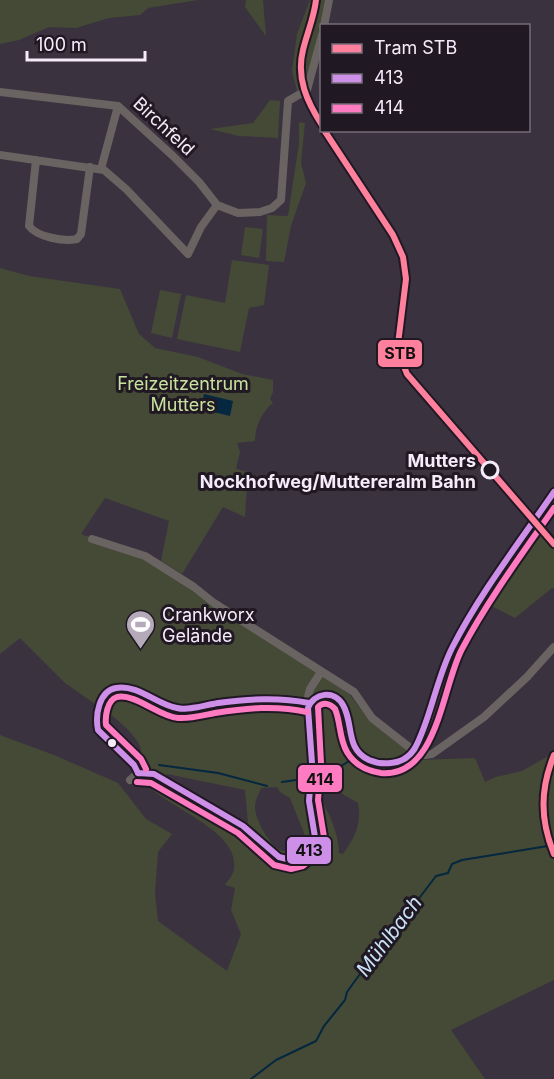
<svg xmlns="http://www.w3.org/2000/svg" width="554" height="1079" font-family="Inter,sans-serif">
<rect width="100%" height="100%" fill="#3b323f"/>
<!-- green -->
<path fill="#444a36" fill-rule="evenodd" d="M 0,0 L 198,0 L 148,8 L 140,15 L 109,18 L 76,28 L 49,27 L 19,40 L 0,44 Z
M 246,0 L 263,0 L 266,36 L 245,7 Z
M 310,0 L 326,0 L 307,84 L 297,91 L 292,71 L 297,34 Z
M 270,100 L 280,101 L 278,138 L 239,136 L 210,129 L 253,123 Z
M 299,122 L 305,123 L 301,163 L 306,183 L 291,226 L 284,262 L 266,261 L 267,215 L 288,216 L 299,143 Z
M 245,227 L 263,229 L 259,258 L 241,255 Z
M 232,260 L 269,265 L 264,305 L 249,308 L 240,352 L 177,339 L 186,295 L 225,303 Z
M 0,268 L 29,276 L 120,289 L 139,334 L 155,348 L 198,357 L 242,374 L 273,380 L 273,392 L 270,399 L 273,403 C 262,412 255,426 255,441 L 237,443 L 240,452 L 236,469 L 248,472 L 245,517 L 223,507 L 182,574 L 161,561 L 169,521 L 105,498 L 81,534 L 145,558 L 313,668 L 350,695 L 368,719 L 419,760 L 475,758 L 485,782 L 496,777 L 522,771 L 554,753 L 554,980 L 451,1030 L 485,1079 L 0,1079 L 0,735 L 54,755 L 118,783 L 146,819 L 172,834 L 158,852 L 155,893 L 158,921 L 227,971 L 241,934 L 231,910 L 235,888 L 225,885 C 228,880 234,874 234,868 C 239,831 169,808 147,785 C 143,780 139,769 139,763 C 138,759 142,754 141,750 C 139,736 114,717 103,709 L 102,715 L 95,704 L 65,683 L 20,638 L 0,654 ZM 167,774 L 245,790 L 248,823 L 192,794 L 166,776 ZM 323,776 L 344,795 L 358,803 C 362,824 355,837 343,854 L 339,853 C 339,829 324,805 313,783 ZM 277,787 L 280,792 L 290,798 L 306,838 L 302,848 C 295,850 286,854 278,849 C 268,842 255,819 255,807 C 255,800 259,794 261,788 Z
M 160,290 L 181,294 L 172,338 L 151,333 Z
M 535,526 L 554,549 L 554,589 L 552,588 L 515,618 L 484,602 Z"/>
<!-- water -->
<path fill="#05273f" d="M 204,394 L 233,401 L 230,416 L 201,409 Z"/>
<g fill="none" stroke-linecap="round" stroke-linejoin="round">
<!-- stream -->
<path stroke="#05273f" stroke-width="2" d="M 159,765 L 218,773 L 267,786
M 326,775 L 356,757 C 374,774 389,773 409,762
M 282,782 L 303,779
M 251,1079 L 276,1060 L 316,1041 L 324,1026 L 345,1000 L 347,992 L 365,967 L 378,954 L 405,918 L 408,907 L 417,901 L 436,876 L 448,873 L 452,864 L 462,860 L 554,845"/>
<!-- minor -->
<path stroke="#696361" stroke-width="8" d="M 324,26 L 329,0
M 0,92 L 118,106 L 173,156 L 199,182 L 217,205 L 238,213 L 260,212 L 272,208 L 281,200 L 288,101 L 307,90 L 322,35
M 0,155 L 104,170 L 126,189 L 188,254 L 201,227 L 217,205
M 36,160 L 29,226 C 37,237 64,242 77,239 L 81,234 L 90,167
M 101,169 L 118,106
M 92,539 L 145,556 L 194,587 L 214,603 L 354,692 L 372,718 L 414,751 L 425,755 L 432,754 L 484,717 L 527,677 L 554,647
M 309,703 C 321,690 339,692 345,709 C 348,719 348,730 351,740 C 359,762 384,770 404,759 C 426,748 438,680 448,656 C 453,644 462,632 468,621 C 494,576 525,535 554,492
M 138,773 L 134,765 L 98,730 C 95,721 97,713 100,703 C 114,667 157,706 179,709 C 219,704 271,692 309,703
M 130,780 L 138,773 L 154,774 L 243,826 L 279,857 L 291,860 L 299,858 L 312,848 L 315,837 L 309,801 L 309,785 L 312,763 L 308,697 L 310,689 L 321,672"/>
<defs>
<path id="bus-1" d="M 138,773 L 154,774 L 243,826 L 279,857 L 291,860 L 299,858 L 312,848 L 315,837 L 309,801 L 312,763 L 308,708 C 314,693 334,689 343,705 C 354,724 345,749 369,760 C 376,763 383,764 391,763 C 404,762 413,754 418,742 C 432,712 437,678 452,648 C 480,593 519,543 554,492
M 138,773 L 134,765 L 98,730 C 95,715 99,691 116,688 C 138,684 157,705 177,708 C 189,711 205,705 218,703 C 249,699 278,697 309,703"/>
<path id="bus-2" d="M 146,769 L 141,759 L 106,725 C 105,717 107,700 117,697 C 135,693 160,717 178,718 C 190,719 204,715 215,713 C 246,708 276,705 307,712
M 137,782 L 151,783 L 238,833 L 274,865 L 291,869 L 303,866 L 319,853 L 324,837 L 318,800 L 321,763 L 318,707 C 323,702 330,703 335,709 C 341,723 339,739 347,752 C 354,764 367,771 381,773 C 438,778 442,686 462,649 C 488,600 522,554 554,508"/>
</defs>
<!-- bus-1 casing -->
<use href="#bus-1" stroke="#201823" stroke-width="10"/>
<!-- bus-2 casing -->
<use href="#bus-2" stroke="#201823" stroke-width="10"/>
<!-- bus-1 -->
<use href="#bus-1" stroke="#ce8fe9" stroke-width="6"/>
<!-- bus-2 -->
<use href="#bus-2" stroke="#fe7ac1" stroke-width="6"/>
<defs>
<path id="tram-1" d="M 316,0 C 314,18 307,33 303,50 C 296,78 307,102 322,125
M 324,130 L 393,235 L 403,257 L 406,279 L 398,344 L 401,359 L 407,374 L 554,544
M 554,755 C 540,789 540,820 554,854"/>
</defs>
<!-- tram-1 casing -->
<use href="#tram-1" stroke="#201823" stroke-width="10"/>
<!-- tram-1 -->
<use href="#tram-1" stroke="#ff809c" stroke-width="6"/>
</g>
<!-- icons -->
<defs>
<symbol id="stadium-pin" viewBox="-11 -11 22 30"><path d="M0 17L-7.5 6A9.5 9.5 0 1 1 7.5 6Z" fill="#b5aab9" stroke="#201823"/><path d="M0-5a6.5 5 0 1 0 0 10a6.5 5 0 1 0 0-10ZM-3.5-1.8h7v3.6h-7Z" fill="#fff"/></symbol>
</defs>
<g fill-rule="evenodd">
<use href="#stadium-pin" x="124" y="608" width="33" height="45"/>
</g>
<!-- markers -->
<circle fill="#201823" stroke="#f6ebfb" stroke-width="3" cx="490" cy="470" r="8"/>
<circle fill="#f6ebfb" stroke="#201823" stroke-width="2" cx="112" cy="743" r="5"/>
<g text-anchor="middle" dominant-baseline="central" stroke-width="6" stroke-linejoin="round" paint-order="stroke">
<!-- street labels -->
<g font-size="18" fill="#f6ebfb" stroke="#201823">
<text transform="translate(164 126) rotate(43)">Birchfeld</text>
</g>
<!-- park labels -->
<g font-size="18" fill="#c8e19d" stroke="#201823">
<text x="183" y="383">Freizeitzentrum<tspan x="183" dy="21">Mutters</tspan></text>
</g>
<!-- stop labels -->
<g font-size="18" font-weight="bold" fill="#f6ebfb" stroke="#201823" text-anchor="end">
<text x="476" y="460">Mutters<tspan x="476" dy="21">Nockhofweg/Muttereralm Bahn</tspan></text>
</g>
<!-- poi labels -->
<g font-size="18" fill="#f6ebfb" stroke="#201823" text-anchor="start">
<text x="162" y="614">Crankworx<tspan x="162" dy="21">Gelände</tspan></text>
</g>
<!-- water labels -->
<g font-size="20" font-style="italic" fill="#c9e2f6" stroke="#201823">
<text transform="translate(389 936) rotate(-53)">Mühlbach</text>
</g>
</g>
<g stroke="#201823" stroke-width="2">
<rect x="377" y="339" width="46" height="29" rx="6" fill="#ff809c"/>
<rect x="297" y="764" width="46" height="29" rx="6" fill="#fe7ac1"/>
<rect x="286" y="836" width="46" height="29" rx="6" fill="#ce8fe9"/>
</g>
<g font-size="16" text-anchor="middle" font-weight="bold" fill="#111">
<text x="400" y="359">STB</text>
<text x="320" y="785">414</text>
<text x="309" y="856">413</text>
</g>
<!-- legend -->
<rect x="320" y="24" width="210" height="108" fill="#201823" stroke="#766c79" stroke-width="1.5"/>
<rect x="332" y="44" width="30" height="9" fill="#ff809c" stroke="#766c79" stroke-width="1.5"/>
<text x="374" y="54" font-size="18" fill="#f6ebfb">Tram STB</text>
<rect x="332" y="74" width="30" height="9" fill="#ce8fe9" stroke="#766c79" stroke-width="1.5"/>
<text x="374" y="84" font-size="18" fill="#f6ebfb">413</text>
<rect x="332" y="104" width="30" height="9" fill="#fe7ac1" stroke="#766c79" stroke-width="1.5"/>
<text x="374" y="114" font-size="18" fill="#f6ebfb">414</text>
<!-- scale -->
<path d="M27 51v9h118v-9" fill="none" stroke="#f6ebfb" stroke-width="3"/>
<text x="36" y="51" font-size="18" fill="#f6ebfb" stroke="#201823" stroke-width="4.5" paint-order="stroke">100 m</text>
</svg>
